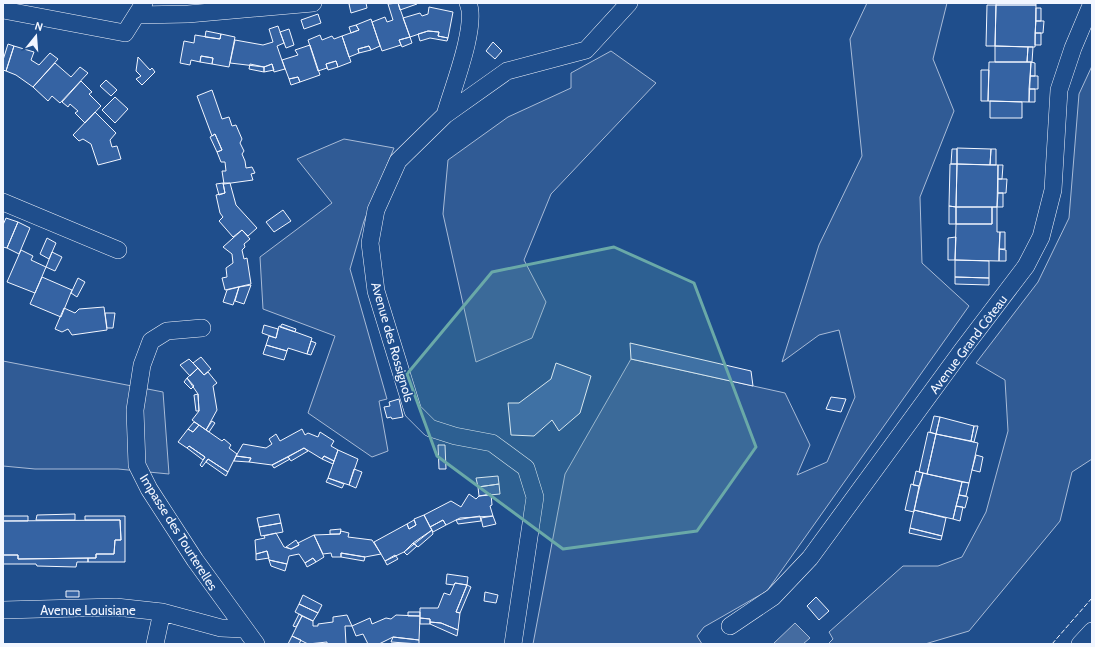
<svg xmlns="http://www.w3.org/2000/svg" width="1095" height="647" font-family="Cabin,sans-serif">
<rect width="100%" height="100%" fill="#1f4e8c"/>
<!-- green -->
<path fill="#305b95" stroke="#a8bbd7" d="M 867,3 L 947,3 L 933,59 L 954,111 L 920,197 L 922,263 L 969,306 L 767,591 L 704,627 L 697,636 L 702,644 L 533,644 L 565,474 L 631,359 L 785,393 L 810,445 L 797,475 L 827,462 L 855,397 L 839,330 L 819,335 L 782,362 L 819,245 L 862,156 L 850,39 Z
M 611,51 L 656,83 L 551,194 L 524,260 L 546,302 L 532,338 L 476,362 L 443,214 L 448,160 L 508,117 L 571,88 L 571,73 Z
M 1092,66 L 1092,459 L 1072,472 L 1060,521 L 969,631 L 925,644 L 828,644 L 833,639 L 829,632 L 903,566 L 938,566 L 962,557 L 986,512 L 1008,431 L 1005,380 L 976,363 L 1038,282 L 1069,218 L 1079,94 Z
M 344,139 L 394,148 L 364,221 L 350,269 L 387,399 L 379,401 L 388,451 L 372,457 L 308,413 L 335,336 L 263,309 L 260,257 L 332,203 L 297,159 Z
M 3,361 L 163,392 L 169,474 L 118,469 L 35,469 L 3,466 Z"/>
<!-- water -->
<path fill="#446ba0" stroke="#a8bbd7" d="M 795,623 L 810,638 L 803,644 L 773,644 Z"/>
<!-- building -->
<path fill="#3563a3" stroke="#f2f6ff" d="M 352,3 L 366,3 L 367,8 L 351,13 L 349,4 Z
M 398,3 L 410,37 L 399,40 L 401,45 L 382,51 L 372,22 L 385,17 L 387,22 L 393,20 L 388,4 Z
M 398,3 L 416,3 L 417,4 L 400,10 Z
M 996,3 L 1036,3 L 1036,5 L 996,5 Z
M 987,5 L 996,5 L 995,46 L 986,46 Z
M 996,5 L 1036,5 L 1035,47 L 995,46 Z
M 429,7 L 453,12 L 448,38 L 438,36 L 439,32 L 428,31 L 410,37 L 403,18 L 420,13 L 422,16 L 428,14 Z
M 1036,8 L 1041,8 L 1041,21 L 1036,21 Z
M 318,14 L 321,23 L 304,29 L 301,20 Z
M 371,19 L 380,46 L 371,50 L 369,46 L 358,49 L 359,53 L 349,57 L 342,36 L 359,30 L 356,25 Z
M 1036,21 L 1044,21 L 1043,33 L 1035,33 Z
M 356,25 L 359,30 L 351,33 L 349,27 Z
M 278,26 L 284,43 L 277,46 L 285,69 L 274,72 L 272,64 L 264,67 L 230,63 L 235,40 L 263,45 L 273,42 L 269,29 Z
M 289,29 L 294,45 L 286,48 L 280,32 Z
M 206,31 L 221,34 L 220,39 L 205,37 Z
M 428,31 L 439,32 L 438,36 L 448,38 L 447,41 L 430,38 L 420,41 L 418,34 Z
M 1035,33 L 1041,33 L 1041,45 L 1035,45 Z
M 221,34 L 235,37 L 229,67 L 212,64 L 213,58 L 201,56 L 200,62 L 191,60 L 190,65 L 180,63 L 184,41 L 194,43 L 195,35 L 220,39 Z
M 320,35 L 322,40 L 332,36 L 334,39 L 342,36 L 351,62 L 338,67 L 336,61 L 326,64 L 327,68 L 318,71 L 308,40 Z
M 410,37 L 412,43 L 402,47 L 399,40 Z
M 493,42 L 502,51 L 495,59 L 486,51 Z
M 8,44 L 14,46 L 6,71 L 3,70 L 3,60 Z
M 310,45 L 320,75 L 300,82 L 298,77 L 289,79 L 282,60 L 298,55 L 295,50 Z
M 14,46 L 34,52 L 31,60 L 39,65 L 50,53 L 58,59 L 33,87 L 16,75 L 6,71 Z
M 369,46 L 371,50 L 359,53 L 358,49 Z
M 995,46 L 1028,47 L 1027,62 L 995,62 Z
M 1028,47 L 1033,47 L 1032,62 L 1027,62 Z
M 201,56 L 213,58 L 212,64 L 200,62 Z
M 138,57 L 150,70 L 152,68 L 155,72 L 142,85 L 136,79 L 141,76 L 136,71 Z
M 336,61 L 338,67 L 328,70 L 326,64 Z
M 989,62 L 1031,62 L 1029,102 L 988,101 Z
M 1031,62 L 1035,63 L 1035,76 L 1030,76 Z
M 55,63 L 71,77 L 80,67 L 88,73 L 60,103 L 52,96 L 48,101 L 33,87 Z
M 250,64 L 264,67 L 264,72 L 249,69 Z
M 272,64 L 274,70 L 264,72 L 264,67 Z
M 981,70 L 989,70 L 988,101 L 981,101 Z
M 1030,76 L 1038,76 L 1038,89 L 1029,89 Z
M 298,77 L 300,82 L 291,85 L 289,79 Z
M 106,80 L 117,90 L 111,96 L 100,86 Z
M 81,81 L 92,92 L 89,94 L 101,106 L 85,123 L 75,113 L 78,111 L 70,104 L 68,107 L 62,102 Z
M 1029,89 L 1035,89 L 1035,102 L 1029,102 Z
M 212,90 L 222,119 L 229,117 L 232,126 L 236,125 L 242,139 L 240,143 L 244,151 L 242,154 L 245,161 L 246,168 L 252,167 L 255,173 L 251,174 L 253,180 L 224,184 L 222,171 L 226,171 L 225,162 L 221,162 L 217,152 L 222,150 L 215,134 L 212,136 L 197,96 Z
M 115,97 L 128,109 L 115,123 L 102,110 Z
M 990,101 L 1022,102 L 1022,118 L 990,118 Z
M 95,112 L 116,133 L 110,140 L 112,147 L 117,146 L 121,159 L 98,165 L 91,144 L 83,139 L 79,141 L 73,135 Z
M 215,134 L 222,150 L 217,152 L 210,137 Z
M 957,148 L 991,149 L 990,165 L 957,164 Z
M 952,149 L 957,149 L 957,164 L 951,164 Z
M 991,149 L 996,149 L 996,165 L 990,165 Z
M 950,164 L 957,164 L 956,207 L 949,206 Z
M 957,164 L 998,165 L 997,207 L 956,207 Z
M 998,165 L 1003,165 L 1002,179 L 998,179 Z
M 998,179 L 1007,179 L 1006,193 L 998,193 Z
M 223,183 L 230,183 L 236,205 L 257,228 L 248,236 L 242,230 L 233,237 L 219,221 L 223,217 L 220,213 L 216,195 L 225,193 Z
M 223,183 L 225,193 L 219,195 L 216,184 Z
M 998,193 L 1003,193 L 1003,207 L 997,207 Z
M 949,206 L 956,207 L 956,224 L 949,224 Z
M 956,207 L 992,207 L 992,224 L 956,224 Z
M 992,207 L 997,207 L 997,232 L 1000,232 L 999,261 L 955,260 L 956,224 L 992,224 Z
M 283,210 L 291,221 L 274,232 L 266,222 Z
M 6,218 L 18,222 L 7,248 L 3,247 L 3,225 Z
M 18,222 L 30,228 L 19,254 L 7,248 Z
M 242,230 L 250,239 L 244,244 L 245,247 L 242,250 L 244,259 L 247,258 L 251,284 L 225,290 L 222,278 L 227,277 L 226,268 L 233,263 L 232,254 L 223,247 Z
M 1000,232 L 1005,232 L 1005,249 L 999,249 Z
M 956,237 L 955,260 L 948,260 L 948,238 Z
M 47,238 L 56,243 L 49,259 L 40,254 Z
M 999,249 L 1006,250 L 1006,261 L 999,261 Z
M 21,250 L 33,256 L 31,260 L 46,267 L 35,293 L 7,282 Z
M 52,252 L 62,257 L 55,271 L 46,267 Z
M 955,260 L 989,261 L 989,278 L 955,277 Z
M 42,277 L 72,290 L 61,317 L 30,304 Z
M 955,277 L 989,278 L 989,285 L 955,284 Z
M 78,278 L 85,282 L 77,297 L 71,293 Z
M 251,285 L 244,304 L 235,301 L 239,287 Z
M 239,287 L 233,305 L 223,302 L 227,290 Z
M 104,307 L 107,330 L 72,335 L 68,329 L 62,332 L 55,329 L 64,308 L 75,313 L 79,309 Z
M 105,313 L 115,313 L 113,328 L 107,328 Z
M 282,324 L 296,329 L 295,332 L 280,327 Z
M 264,325 L 278,329 L 276,338 L 262,333 Z
M 279,326 L 312,338 L 307,354 L 288,348 L 287,351 L 266,345 L 269,336 L 276,338 Z
M 311,341 L 316,343 L 311,355 L 307,354 Z
M 630,343 L 751,371 L 753,386 L 631,359 Z
M 266,345 L 287,351 L 284,360 L 263,354 Z
M 201,357 L 211,369 L 204,375 L 193,363 Z
M 189,359 L 198,368 L 190,376 L 180,365 Z
M 556,363 L 591,376 L 580,413 L 559,431 L 552,420 L 534,436 L 511,435 L 508,403 L 519,403 L 551,379 Z
M 198,368 L 204,375 L 208,372 L 217,383 L 213,386 L 217,410 L 206,430 L 192,420 L 199,411 L 198,394 L 187,378 Z
M 187,378 L 194,386 L 191,389 L 184,382 Z
M 198,394 L 199,411 L 196,411 L 194,395 Z
M 831,397 L 846,399 L 841,412 L 826,409 Z
M 399,399 L 403,417 L 392,419 L 391,417 L 387,418 L 384,407 L 390,406 L 389,402 Z
M 934,416 L 940,417 L 936,434 L 930,432 Z
M 940,417 L 974,426 L 971,441 L 936,434 Z
M 212,421 L 215,423 L 209,432 L 206,430 Z
M 194,422 L 199,425 L 193,432 L 188,429 Z
M 199,425 L 222,441 L 224,439 L 231,445 L 229,448 L 237,454 L 228,472 L 208,459 L 202,467 L 200,465 L 205,457 L 189,446 L 187,448 L 178,442 L 188,429 L 193,432 Z
M 974,426 L 978,426 L 974,442 L 971,441 Z
M 302,429 L 305,435 L 308,433 L 318,437 L 320,432 L 334,441 L 331,446 L 338,450 L 334,461 L 324,456 L 322,459 L 304,448 L 272,465 L 249,462 L 251,458 L 236,456 L 243,444 L 266,448 L 272,444 L 269,439 L 276,434 L 280,441 Z
M 928,432 L 936,434 L 927,474 L 919,472 Z
M 936,434 L 978,443 L 969,483 L 927,474 Z
M 438,445 L 445,445 L 446,469 L 439,469 Z
M 189,446 L 205,457 L 203,460 L 187,448 Z
M 304,448 L 308,451 L 291,461 L 288,457 Z
M 338,450 L 358,459 L 349,485 L 328,478 Z
M 976,455 L 983,457 L 980,472 L 972,470 Z
M 236,456 L 251,458 L 249,462 L 234,461 Z
M 324,456 L 334,461 L 333,464 L 322,459 Z
M 288,457 L 290,459 L 274,468 L 272,465 Z
M 208,459 L 228,472 L 226,476 L 206,462 Z
M 354,469 L 362,472 L 356,488 L 349,485 Z
M 916,471 L 923,473 L 919,486 L 913,485 Z
M 923,473 L 962,482 L 953,519 L 914,510 Z
M 498,476 L 499,484 L 478,487 L 476,478 Z
M 328,478 L 344,484 L 342,488 L 326,482 Z
M 962,482 L 969,483 L 966,496 L 959,495 Z
M 499,484 L 500,494 L 479,496 L 478,487 Z
M 911,484 L 919,486 L 914,512 L 905,510 Z
M 469,494 L 476,499 L 479,496 L 491,494 L 492,505 L 490,506 L 493,516 L 460,518 L 446,525 L 443,520 L 430,527 L 424,515 L 451,501 L 461,507 Z
M 959,495 L 968,497 L 965,508 L 956,506 Z
M 956,506 L 963,507 L 960,521 L 953,519 Z
M 914,510 L 946,518 L 942,536 L 910,528 Z
M 75,514 L 75,520 L 36,520 L 37,515 Z
M 279,514 L 281,523 L 259,527 L 257,518 Z
M 424,515 L 432,530 L 404,552 L 385,561 L 374,542 L 407,524 L 409,529 L 416,525 L 414,519 Z
M 3,516 L 28,516 L 28,521 L 3,521 Z
M 85,516 L 125,516 L 125,562 L 88,562 L 88,558 L 96,558 L 96,554 L 114,554 L 115,540 L 121,540 L 120,520 L 85,520 Z
M 480,516 L 481,521 L 458,524 L 456,520 Z
M 493,516 L 496,524 L 483,527 L 481,518 Z
M 120,520 L 121,540 L 115,540 L 114,554 L 96,554 L 96,558 L 18,559 L 18,555 L 3,555 L 3,521 Z
M 414,520 L 416,525 L 409,529 L 407,524 Z
M 443,520 L 446,525 L 433,532 L 430,527 Z
M 281,523 L 283,532 L 261,536 L 259,527 Z
M 910,528 L 942,536 L 941,540 L 909,533 Z
M 341,529 L 340,534 L 330,534 L 330,530 Z
M 432,530 L 433,534 L 418,547 L 413,543 Z
M 341,531 L 349,533 L 348,537 L 372,540 L 381,554 L 365,557 L 341,553 L 341,557 L 332,557 L 331,553 L 323,554 L 314,535 L 340,534 Z
M 276,533 L 284,547 L 291,549 L 299,545 L 298,543 L 314,535 L 324,557 L 316,562 L 313,558 L 305,563 L 299,554 L 289,556 L 287,564 L 269,560 L 267,551 L 256,554 L 255,540 L 265,538 L 264,536 Z
M 296,540 L 299,545 L 291,549 L 286,547 Z
M 413,543 L 417,546 L 407,555 L 404,552 Z
M 267,551 L 269,558 L 256,560 L 256,554 Z
M 341,553 L 365,557 L 364,561 L 341,557 Z
M 3,555 L 18,555 L 18,559 L 88,558 L 88,562 L 77,562 L 76,567 L 37,566 L 36,564 L 3,564 Z
M 395,555 L 398,559 L 387,565 L 385,561 Z
M 313,558 L 316,562 L 307,567 L 305,563 Z
M 269,560 L 287,564 L 285,571 L 271,566 Z
M 447,574 L 468,577 L 467,585 L 455,583 L 454,585 L 446,584 Z
M 455,583 L 467,585 L 456,612 L 460,613 L 458,630 L 441,623 L 430,622 L 430,619 L 420,618 L 420,608 L 438,608 L 444,593 L 450,595 Z
M 467,585 L 471,587 L 460,613 L 456,612 Z
M 66,591 L 79,591 L 79,597 L 66,597 Z
M 485,592 L 498,595 L 496,603 L 484,601 Z
M 303,595 L 322,605 L 318,613 L 299,604 Z
M 816,597 L 829,611 L 819,620 L 807,606 Z
M 299,604 L 318,613 L 313,621 L 295,612 Z
M 408,612 L 420,612 L 420,616 L 408,616 Z
M 299,614 L 302,616 L 296,627 L 293,626 Z
M 347,615 L 352,626 L 345,626 L 346,644 L 327,644 L 327,642 L 308,644 L 292,636 L 302,616 L 313,621 L 313,626 L 318,626 L 318,624 L 333,622 L 333,617 Z
M 396,615 L 420,616 L 419,640 L 393,637 L 379,644 L 368,644 L 363,634 L 356,636 L 352,626 L 370,618 L 372,624 L 386,618 L 391,619 Z
M 420,618 L 430,619 L 430,624 L 420,624 Z
M 430,622 L 441,623 L 458,630 L 457,636 L 430,624 Z
M 292,636 L 301,640 L 299,644 L 288,644 Z
M 393,637 L 419,640 L 419,644 L 391,642 Z"/>
<g fill="none" stroke-linecap="round" stroke-linejoin="round">
<defs>
<path id="minor" d="M 3,10 L 125,33 L 144,3
M 138,15 L 188,14 L 313,3
M 445,115 C 452,90 478,25 468,3
M 3,202 L 118,250
M 202,328 L 167,331 L 151,341 L 142,365 L 135,410 L 137,465 L 149,489 L 195,560 L 256,644
M 3,610 L 116,607 L 162,612 L 221,628 L 243,629
M 730,626 L 773,597 L 810,558 L 963,349 L 1026,266 L 1041,237 L 1053,190 L 1059,90 L 1073,48 L 1092,3
M 155,644 L 162,612
M 513,644 L 535,497 L 526,468 L 492,443 L 455,436 L 430,428 L 413,411 L 376,291 L 370,243 L 376,210 L 398,161 L 445,115 L 507,71 L 586,50 L 629,3
M 1080,644 L 1092,631"/>
</defs>
<!-- minor casing -->
<use href="#minor" stroke="#f2f6ff" stroke-width="18"/>
<!-- minor -->
<use href="#minor" stroke="#1f4e8c" stroke-width="17"/>
<!-- fence -->
<path stroke="#f2f6ff" stroke-width="1" stroke-dasharray="5 2" stroke-linecap="butt" d="M 1052,644 L 1092,598"/>
</g>
<!-- marked area -->
<path fill="#6aa9a8" fill-opacity="0.2" stroke="#6aa9a8" stroke-width="3" stroke-linejoin="round" d="M 614,247 L 694,283 L 756,447 L 697,531 L 563,549 L 437,456 L 407,374 L 492,272 Z"/>
<g text-anchor="middle" dominant-baseline="central" stroke-width="3" stroke-linejoin="round" paint-order="stroke">
<!-- street labels -->
<g font-size="13" fill="#f2f6ff" stroke="#1f4e8c">
<text transform="translate(393 342) rotate(74)">Avenue des Rossignols</text>
<text transform="translate(968 344) rotate(-53)">Avenue Grand Côteau</text>
<text transform="translate(179 532) rotate(58)">Impasse des Tourterelles</text>
<text x="88" y="610">Avenue Louisiane</text>
</g>
</g>
<!-- border -->
<rect width="1095" height="647" fill="none" stroke="#f2f6ff" stroke-width="8"/>
<!-- north arrow -->
<g transform="translate(36 36) rotate(17)" stroke="#1f4e8c" stroke-width="3" paint-order="stroke">
<path d="M0-3L7 15L0 10L-7 15Z" fill="#f2f6ff"/>
<text y="-6" font-size="11" font-weight="bold" text-anchor="middle" fill="#f2f6ff">N</text>
</g>
</svg>
